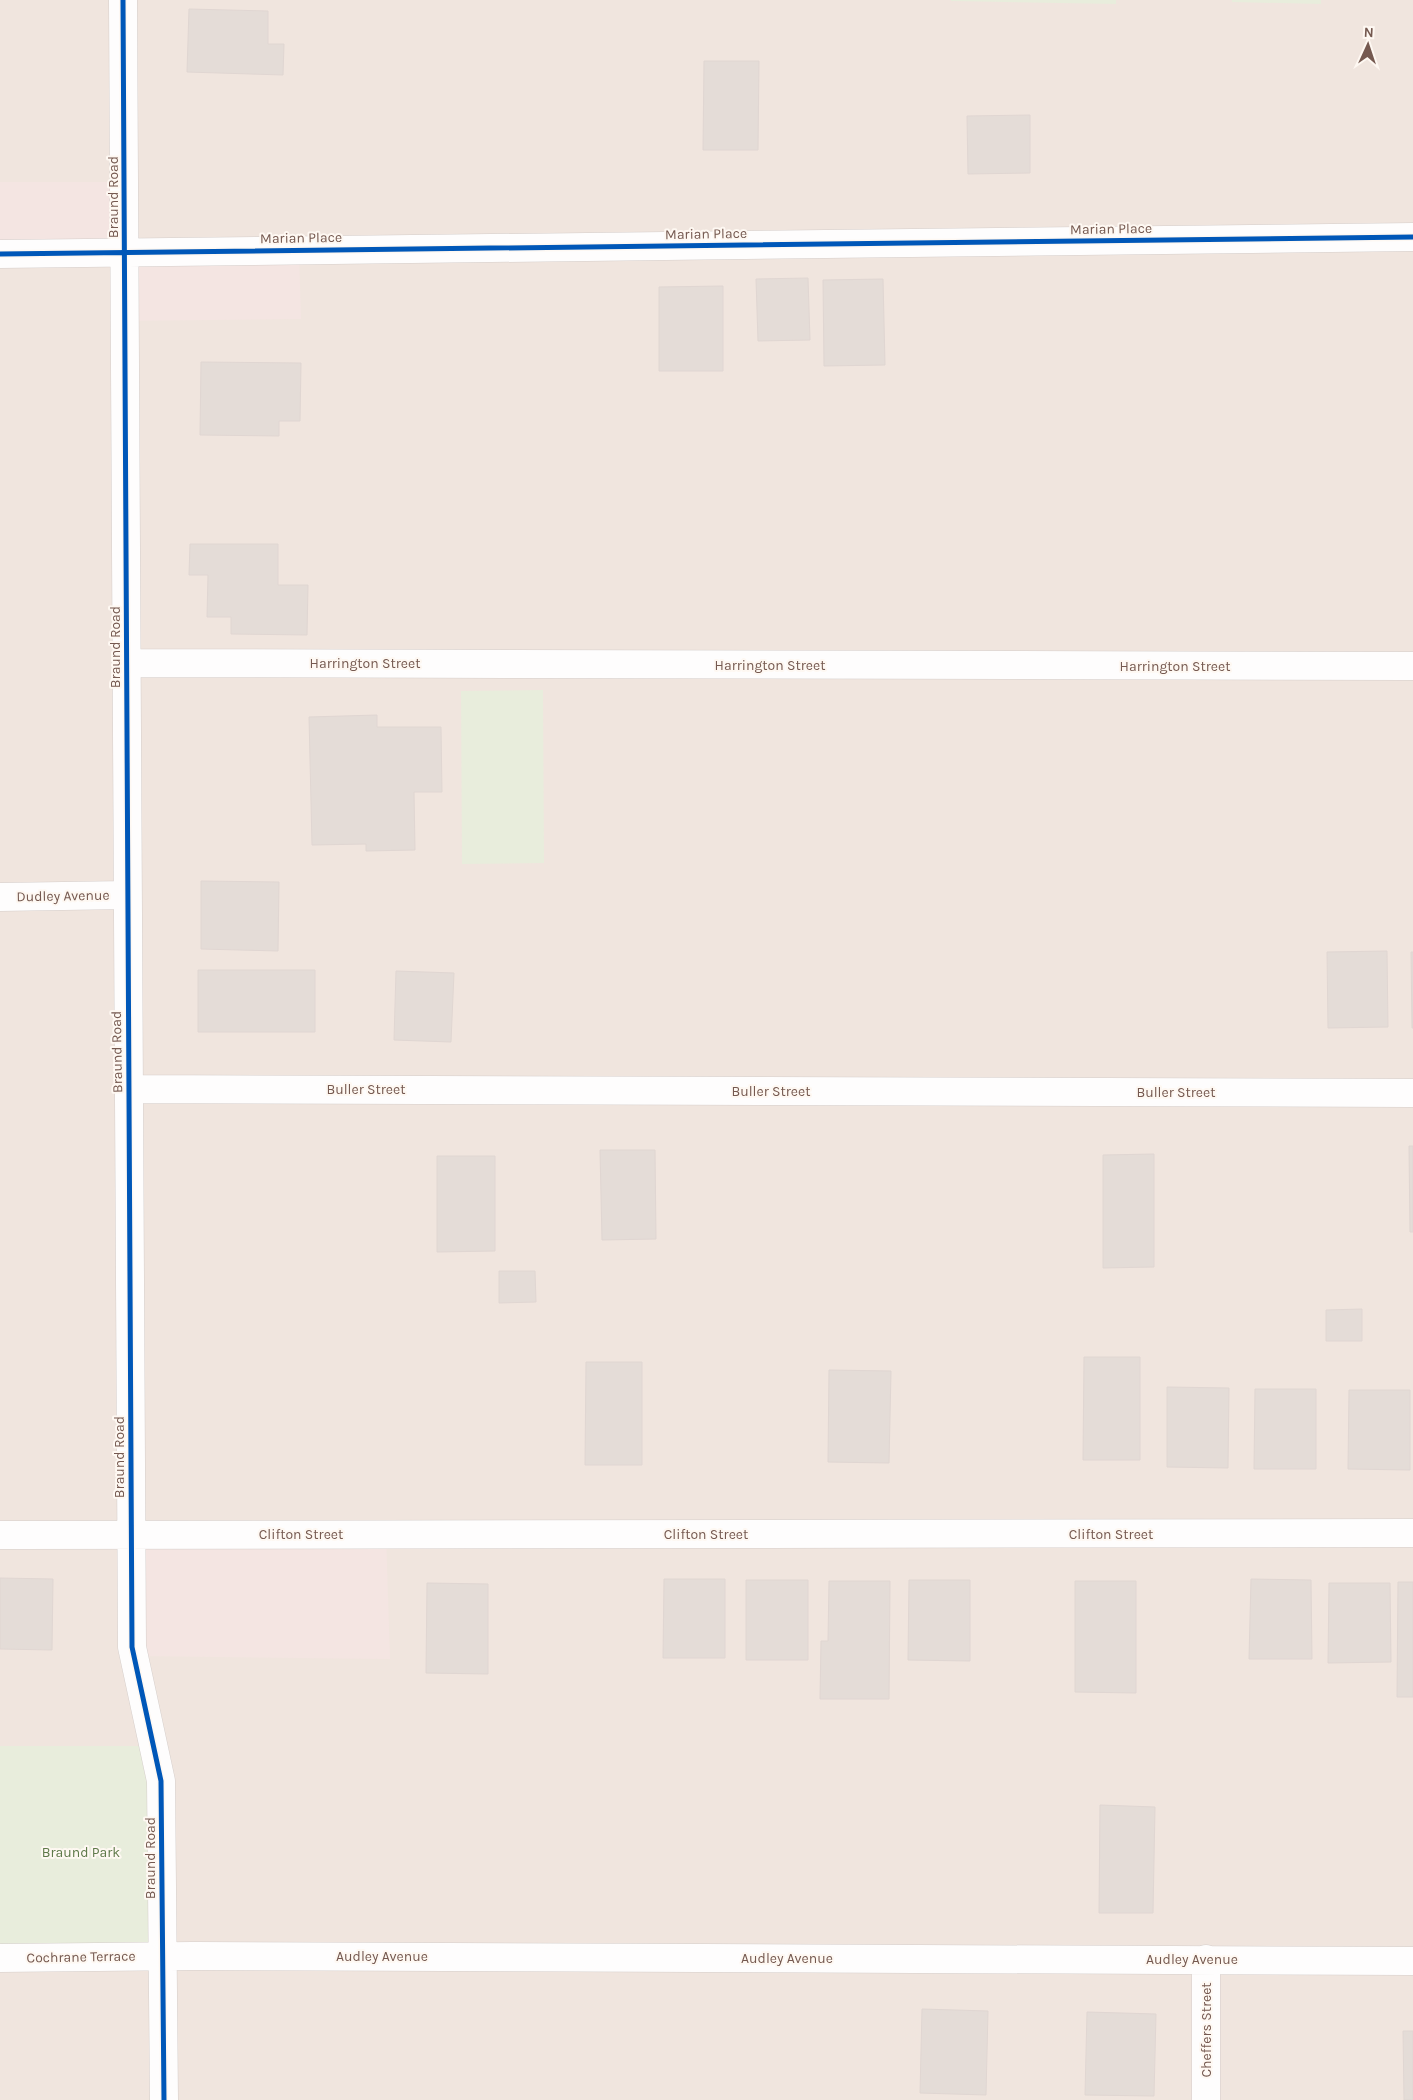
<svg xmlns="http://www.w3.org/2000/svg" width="1413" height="2100" font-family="Karla,sans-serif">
<rect width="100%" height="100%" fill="#f8f3f0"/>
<!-- residential -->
<path fill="#f0e5de" d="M 0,0 L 1413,0 L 1413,2100 L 0,2100 L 0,1958 L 153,1746 L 0,1746 L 0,254 L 124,182 L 0,182 Z"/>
<!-- commercial -->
<path fill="#f4e5e2" d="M 0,182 L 124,182 L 124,252 L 299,250 L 301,319 L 125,321 L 124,252 L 0,254 Z
M 386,1534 L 390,1659 L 134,1656 L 131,1535 Z"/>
<!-- park -->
<path fill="#e8eddc" d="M 951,0 L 1116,0 L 1116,4 L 951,1 Z
M 1232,0 L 1321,0 L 1321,4 L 1232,2 Z
M 543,690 L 544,863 L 462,864 L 461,691 Z
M 0,1746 L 153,1746 L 162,1956 L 0,1958 Z"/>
<!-- building -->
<path fill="#e4dcd7" stroke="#e0d6d2" d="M 189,9 L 268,11 L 268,44 L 284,44 L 283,75 L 187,72 Z
M 704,61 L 759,61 L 758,150 L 703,150 Z
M 1030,115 L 1030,173 L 968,174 L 967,116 Z
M 808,278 L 810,340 L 758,341 L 756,279 Z
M 883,279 L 885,365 L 824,366 L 823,280 Z
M 723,286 L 723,371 L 659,371 L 659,287 Z
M 201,362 L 301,363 L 300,421 L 279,421 L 279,436 L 200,435 Z
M 190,544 L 278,544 L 278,585 L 308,585 L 307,635 L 231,634 L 231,617 L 207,617 L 208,575 L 189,575 Z
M 377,715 L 377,727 L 441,727 L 442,792 L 414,792 L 415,850 L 366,851 L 366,844 L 312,845 L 309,717 Z
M 201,881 L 279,882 L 278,951 L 201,949 Z
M 1387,951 L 1388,1027 L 1328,1028 L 1327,952 Z
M 1411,952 L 1413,952 L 1413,1028 L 1412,1028 Z
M 198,970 L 315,970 L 315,1032 L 198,1032 Z
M 396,971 L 454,973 L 451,1042 L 394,1040 Z
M 1409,1146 L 1413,1146 L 1413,1232 L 1410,1232 Z
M 600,1150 L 655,1150 L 656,1239 L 602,1240 Z
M 1154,1154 L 1154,1267 L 1103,1268 L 1103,1155 Z
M 437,1156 L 495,1156 L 495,1251 L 437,1252 Z
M 499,1271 L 535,1271 L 536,1302 L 499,1303 Z
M 1362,1309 L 1362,1341 L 1326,1341 L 1326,1310 Z
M 1084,1357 L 1140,1357 L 1140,1460 L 1083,1460 Z
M 586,1362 L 642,1362 L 642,1465 L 585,1465 Z
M 829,1370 L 891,1371 L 889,1463 L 828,1462 Z
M 1167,1387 L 1229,1388 L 1228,1468 L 1167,1467 Z
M 1255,1389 L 1316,1389 L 1316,1469 L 1254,1469 Z
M 1349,1390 L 1410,1390 L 1410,1470 L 1348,1469 Z
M 0,1578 L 53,1579 L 52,1650 L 0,1649 Z
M 664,1579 L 725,1579 L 725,1658 L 663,1658 Z
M 1251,1579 L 1311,1580 L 1312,1659 L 1249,1659 Z
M 746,1580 L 808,1580 L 808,1660 L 746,1660 Z
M 909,1580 L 970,1580 L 970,1661 L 908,1660 Z
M 829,1581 L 890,1581 L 889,1699 L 820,1699 L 821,1641 L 828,1641 Z
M 1075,1581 L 1136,1581 L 1136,1693 L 1075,1692 Z
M 1398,1582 L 1413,1582 L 1413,1697 L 1397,1697 Z
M 427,1583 L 488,1584 L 488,1674 L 426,1673 Z
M 1329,1583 L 1390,1583 L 1391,1662 L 1328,1663 Z
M 1100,1805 L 1155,1807 L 1153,1913 L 1099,1913 Z
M 922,2009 L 988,2011 L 986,2095 L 920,2093 Z
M 1087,2012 L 1156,2014 L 1154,2096 L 1085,2095 Z
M 1403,2031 L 1413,2031 L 1413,2100 L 1404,2100 Z"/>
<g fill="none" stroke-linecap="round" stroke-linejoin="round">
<defs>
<path id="minor" d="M 123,0 L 132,1647 L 161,1781 L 164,2100
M 0,254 L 1413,237
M 126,663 L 1413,666
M 0,897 L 126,895
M 129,1089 L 1413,1093
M 0,1535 L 1413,1533
M 0,1958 L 193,1956 L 1413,1961
M 1206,2100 L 1206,1959"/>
</defs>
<!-- minor casing -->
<use href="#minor" stroke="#d5cecb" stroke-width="29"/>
<!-- minor -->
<use href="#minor" stroke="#fefdfd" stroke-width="28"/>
<defs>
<path id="cycleway" d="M 123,0 L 132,1647 L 161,1781 L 164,2100
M 0,254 L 1413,237"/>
</defs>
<!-- cycleway casing -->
<use href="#cycleway" stroke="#fef8f2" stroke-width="8"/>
<!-- cycleway -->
<use href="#cycleway" stroke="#0057b8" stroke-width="5"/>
</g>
<g text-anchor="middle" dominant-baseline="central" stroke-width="4" stroke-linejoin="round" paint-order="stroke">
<!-- street labels -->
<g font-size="14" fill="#755950" stroke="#fef8f2">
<text transform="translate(113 197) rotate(-90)">Braund Road</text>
<text transform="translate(1111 229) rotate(-1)">Marian Place</text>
<text transform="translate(706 234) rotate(-1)">Marian Place</text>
<text transform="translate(301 238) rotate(-1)">Marian Place</text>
<text transform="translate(115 647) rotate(-90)">Braund Road</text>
<text x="365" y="663">Harrington Street</text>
<text x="770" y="665">Harrington Street</text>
<text x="1175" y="666">Harrington Street</text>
<text transform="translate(63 896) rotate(-1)">Dudley Avenue</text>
<text transform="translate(117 1052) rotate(-91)">Braund Road</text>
<text x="366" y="1089">Buller Street</text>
<text x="771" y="1091">Buller Street</text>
<text x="1176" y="1092">Buller Street</text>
<text transform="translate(119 1457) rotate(-90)">Braund Road</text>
<text x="301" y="1534">Clifton Street</text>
<text x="706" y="1534">Clifton Street</text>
<text x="1111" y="1534">Clifton Street</text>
<text transform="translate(150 1858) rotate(-90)">Braund Road</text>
<text x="382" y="1956">Audley Avenue</text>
<text transform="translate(81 1957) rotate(-1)">Cochrane Terrace</text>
<text x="787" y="1958">Audley Avenue</text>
<text x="1192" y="1959">Audley Avenue</text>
<text transform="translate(1206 2030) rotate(-90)">Cheffers Street</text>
</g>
<!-- park labels -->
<g font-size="14" fill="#5e7949" stroke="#fef8f2">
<text x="81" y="1852">Braund Park</text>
</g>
</g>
<!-- north arrow -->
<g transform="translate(1368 45) rotate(3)" stroke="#fef8f2" stroke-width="4" paint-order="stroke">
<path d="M0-4L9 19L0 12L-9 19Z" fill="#755950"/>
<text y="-8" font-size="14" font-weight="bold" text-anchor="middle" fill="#755950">N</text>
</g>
</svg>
